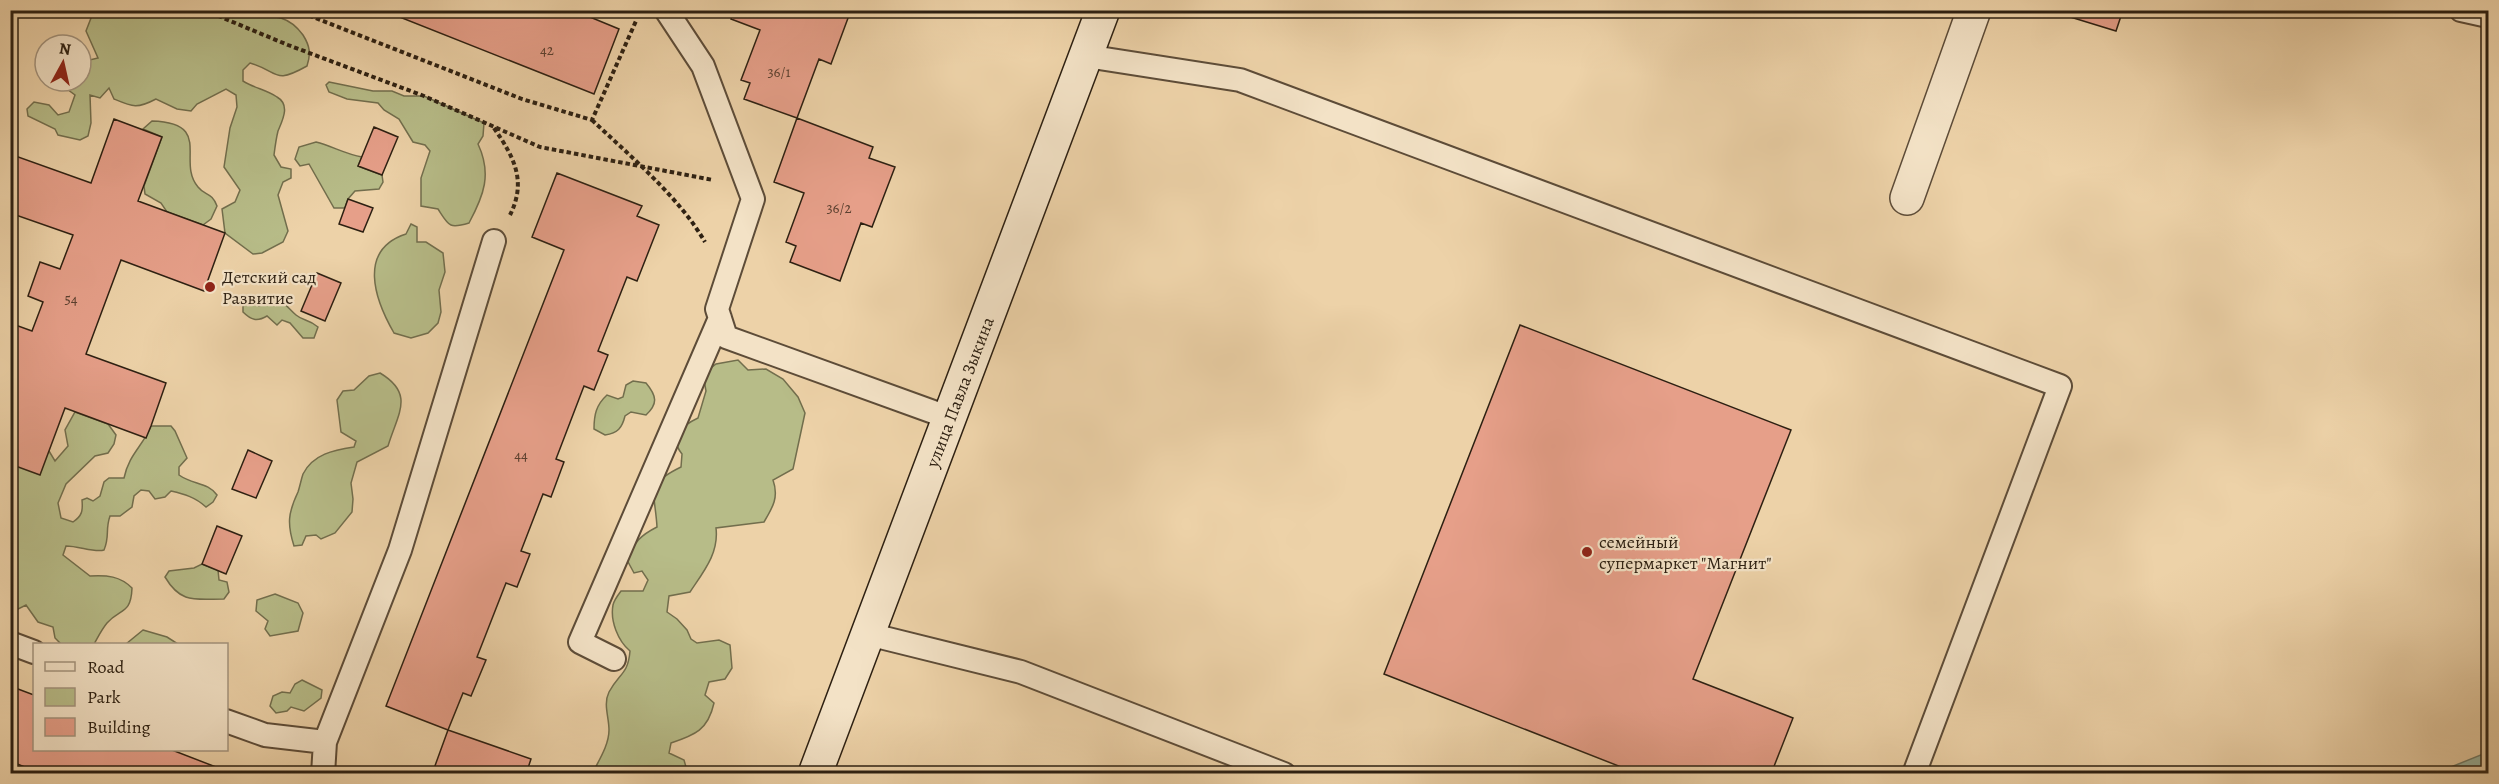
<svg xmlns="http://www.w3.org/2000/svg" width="2499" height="784" font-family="Alegreya,serif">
<rect width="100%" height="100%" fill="#edd2a8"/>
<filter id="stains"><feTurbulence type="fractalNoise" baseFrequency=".00333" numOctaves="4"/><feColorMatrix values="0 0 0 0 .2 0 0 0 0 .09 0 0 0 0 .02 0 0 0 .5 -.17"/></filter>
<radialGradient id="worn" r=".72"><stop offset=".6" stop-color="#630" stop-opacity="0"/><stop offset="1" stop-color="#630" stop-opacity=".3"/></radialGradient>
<!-- green -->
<path fill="#b7bc88" stroke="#726e4d" stroke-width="1.5" d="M 227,10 C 253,28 278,1 303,35 C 310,46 311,54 307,66 C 273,85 280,72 250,63 L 243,70 L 243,81 C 254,88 267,90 277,97 C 291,105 282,121 278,131 C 276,139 275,147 274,155 L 281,167 L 291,169 L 291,178 L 283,182 L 278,195 L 288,231 L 283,242 L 262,253 L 253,254 L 225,233 L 222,209 L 235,202 L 240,190 L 224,167 L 230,128 L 237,107 L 236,95 L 226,89 L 197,104 L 191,111 L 177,109 L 156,99 C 137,109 133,107 114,99 L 109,88 L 100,98 L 90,95 L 91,123 L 88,136 L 80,140 L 58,135 L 55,129 L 28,116 L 27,109 L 34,102 L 49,105 L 58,115 L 69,112 L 75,95 L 56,81 L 81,81 L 81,62 L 98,58 L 86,31 L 91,18 L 91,11 Z
M 329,82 L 373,91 L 392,91 L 404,96 L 424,96 L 484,123 L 483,136 L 478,144 C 492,174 484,195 469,223 C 449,229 449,226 438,209 L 421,206 L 421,178 L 430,151 L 425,145 L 413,142 L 399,119 L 384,110 L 378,103 L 347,99 L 329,92 L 326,85 Z
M 152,121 C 214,123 176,161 198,187 C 205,196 212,192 217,206 L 211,219 L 203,225 L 167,212 L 161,203 L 145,194 L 144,186 L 162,137 L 143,129 Z
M 316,142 C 332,146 345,154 362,157 L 358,166 L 382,175 L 383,182 L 379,189 L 355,191 L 348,199 L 345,208 L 334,208 L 309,164 L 300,166 L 295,159 L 299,147 Z
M 411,224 L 417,227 L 417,242 L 426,242 L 443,253 L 445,272 L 439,290 L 441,312 L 438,323 L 428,333 L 411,338 L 394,333 C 375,300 357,250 406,234 Z
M 277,298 C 285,303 290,310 296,315 C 303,321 309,319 318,327 L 314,338 L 303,338 L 290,323 L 282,320 L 277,325 L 267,316 C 257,322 251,320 243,312 L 243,303 L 251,300 L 259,306 Z
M 738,360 L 748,370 L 766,369 L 783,379 L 798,397 L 805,413 L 793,469 L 773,480 C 779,497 773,507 764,522 L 716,528 C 719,553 704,571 690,592 L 669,596 L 667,612 L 677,619 L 687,630 L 691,639 L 697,643 L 719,640 L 730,645 L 732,668 L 725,679 L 709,682 L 705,695 L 714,703 C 708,730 695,735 671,743 L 669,753 L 684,760 L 686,767 L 680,773 L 592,774 C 599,760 609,745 609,730 C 609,717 603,704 609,692 C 619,673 628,675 630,651 C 618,641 610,621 613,605 C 614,600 618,595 621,591 L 643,591 L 648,580 L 642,571 L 634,573 L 627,560 C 634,542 641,535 657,527 C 655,491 644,485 681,467 L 682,454 C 668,437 683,425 698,418 L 706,391 L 704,380 L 707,371 L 716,364 Z
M 380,373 C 415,394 398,413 388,446 L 357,462 L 351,483 L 353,499 L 352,512 L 335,533 L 321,539 L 316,535 L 306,536 L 302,545 L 294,546 C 287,524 288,513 298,492 C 300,486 301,480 303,474 C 313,454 334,450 354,447 L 356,441 L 341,432 L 337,400 L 343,391 L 354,390 L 369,376 Z
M 633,381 L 646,383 C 657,396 658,404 646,415 L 631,412 L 625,416 C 622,428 618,433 605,435 L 594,429 C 594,415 596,405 607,395 L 618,399 L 623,397 L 626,385 Z
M 75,412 L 108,424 L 116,435 L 114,444 L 108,453 L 95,456 L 66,484 L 58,503 L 61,518 L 73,522 C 82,516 83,511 82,500 L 87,498 L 93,501 L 100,496 L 104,482 L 109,478 L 124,478 C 129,454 143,446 151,426 L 171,426 L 175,431 L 187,458 L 179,467 L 179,475 C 193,485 208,482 217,495 L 213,502 L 206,507 C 195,497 184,494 171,491 L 165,497 L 155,499 L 149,491 L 141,490 L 134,496 L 132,507 L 120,516 L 110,516 C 105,530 110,536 104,550 C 95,553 79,546 66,546 L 63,555 L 90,576 C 107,575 120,576 132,588 C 131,615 120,608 107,623 C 102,629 98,637 94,644 L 61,644 L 55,638 L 53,627 L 38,622 L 26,605 L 14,611 L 11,615 L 12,465 L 49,451 L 55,461 L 68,446 L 65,430 Z
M 202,564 L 218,570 L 219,580 L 227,582 L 229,592 L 224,599 C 195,599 181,604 165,577 L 169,571 L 194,568 Z
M 275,594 L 298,603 L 303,613 L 298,631 L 270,636 L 265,629 L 268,621 L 256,611 L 257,600 Z
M 143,630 L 167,637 L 178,644 L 126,644 Z
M 302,680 L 322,690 L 321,698 L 304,711 L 291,707 L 287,711 L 276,713 L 270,706 L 273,696 L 282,692 L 290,693 L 295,684 Z"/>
<!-- water -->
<path fill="#9ab8a4" stroke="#6e7b6a" stroke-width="1.5" d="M 2488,752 L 2488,773 L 2442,773 L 2451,767 Z"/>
<!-- building -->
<path fill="#e69f89" stroke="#2d2012" stroke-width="1.5" d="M 382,10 L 573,10 L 619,29 L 594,94 Z
M 734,10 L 851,10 L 831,64 L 819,59 L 797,118 L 744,99 L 750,83 L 741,80 L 760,30 L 731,19 Z
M 2069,10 L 2123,10 L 2116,31 L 2067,16 Z
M 797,118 L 873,147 L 869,158 L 895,167 L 872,227 L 861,223 L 840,281 L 790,262 L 796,246 L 786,242 L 804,193 L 774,182 Z
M 114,119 L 162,137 L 138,201 L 225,233 L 204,291 L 121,260 L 86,354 L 166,383 L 151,426 L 146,438 L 65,408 L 40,475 L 10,464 L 10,323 L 32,331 L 43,302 L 28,296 L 40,262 L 60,269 L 73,235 L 10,213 L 10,154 L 91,183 Z
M 374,127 L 398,137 L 382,175 L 358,166 Z
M 557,173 L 642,206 L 637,216 L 659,225 L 637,281 L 627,277 L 598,351 L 608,355 L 594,390 L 584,386 L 556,459 L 564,462 L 551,497 L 543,494 L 521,551 L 530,554 L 517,587 L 506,583 L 477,657 L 486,660 L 471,696 L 463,693 L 448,730 L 386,706 L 564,250 L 532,237 Z
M 348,199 L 373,208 L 363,232 L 339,224 Z
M 317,273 L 341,283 L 325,321 L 301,311 Z
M 1520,325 L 1791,430 L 1693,679 L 1793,718 L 1771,774 L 1639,774 L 1384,674 Z
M 248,450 L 272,461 L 256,498 L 232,489 Z
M 217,526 L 242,536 L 226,574 L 202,564 Z
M 10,686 L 34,695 L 34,750 L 172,750 L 234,774 L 42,774 L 10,761 Z
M 448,730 L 531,759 L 527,771 L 533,774 L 432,774 Z"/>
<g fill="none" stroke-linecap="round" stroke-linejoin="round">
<defs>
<path id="lane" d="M 666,10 L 703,66 L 753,199 L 717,309 L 726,337 L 950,418
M 2461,10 L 2488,16
M 1086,56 L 1240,80 L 2060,386 L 1914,774
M 868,634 L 1021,672 L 1284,774
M 10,643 L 34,652
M 614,659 L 580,642 L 720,318
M 226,721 L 265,735 L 325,742
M 323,774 L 325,742 L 400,550 L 494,241"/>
<path id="street" d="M 1907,198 L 1974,10"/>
<path id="secondary" d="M 815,774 L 1103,10"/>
</defs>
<!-- lane casing -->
<use href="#lane" stroke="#5d4c38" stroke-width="26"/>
<!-- street casing -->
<use href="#street" stroke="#5d4c38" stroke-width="36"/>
<!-- secondary casing -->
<use href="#secondary" stroke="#2d2012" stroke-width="36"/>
<!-- path -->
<path stroke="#2d2012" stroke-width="4" stroke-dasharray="4.5 3" stroke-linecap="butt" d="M 204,10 L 288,45 L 424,96 L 540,147 L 713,180
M 295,10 L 522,99 L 592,120 L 636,21
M 592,120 C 629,155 680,198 705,242
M 494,128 C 514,157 527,181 510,215"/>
<!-- lane -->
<use href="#lane" stroke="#f3e2c6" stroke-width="22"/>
<!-- street -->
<use href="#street" stroke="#f3e2c6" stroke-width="33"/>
<!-- secondary -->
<use href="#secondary" stroke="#f3e2c6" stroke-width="33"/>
</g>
<!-- markers -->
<g fill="#8f2418" stroke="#f3e2c6" stroke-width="2">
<circle cx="210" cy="287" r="6"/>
<circle cx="1587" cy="552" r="6"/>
</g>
<g text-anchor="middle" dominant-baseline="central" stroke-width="4.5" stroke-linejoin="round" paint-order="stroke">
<!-- number labels -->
<g font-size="15" fill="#5b4030">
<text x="547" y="50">42</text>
<text x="779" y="72">36/1</text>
<text x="839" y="208">36/2</text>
<text x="71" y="299">54</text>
<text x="521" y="455">44</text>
</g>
<!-- poi labels -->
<g font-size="18" fill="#2d2012" stroke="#f3e2c6" text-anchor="start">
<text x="222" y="277">Детский сад<tspan x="222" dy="21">Развитие</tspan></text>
<text x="1599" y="542">семейный<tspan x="1599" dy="21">супермаркет "Магнит"</tspan></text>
</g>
<!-- street labels -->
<g font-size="18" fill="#2d2012" stroke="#f3e2c6">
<text transform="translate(960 392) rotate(-69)">улица Павла Зыкина</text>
</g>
</g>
<!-- margin -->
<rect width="2499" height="784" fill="none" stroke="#edd2a8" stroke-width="36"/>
<rect x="12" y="12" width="2475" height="760" fill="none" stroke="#2d2012" stroke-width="3"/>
<rect x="18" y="18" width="2463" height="748" fill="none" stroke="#2d2012" stroke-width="1.5"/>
<!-- legend -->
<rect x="33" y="643" width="195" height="108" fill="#f3e2c6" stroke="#a4947e" stroke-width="1.5"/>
<rect x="45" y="662" width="30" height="9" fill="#f3e2c6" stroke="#a4947e" stroke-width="1.5"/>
<text x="87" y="673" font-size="18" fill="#2d2012">Road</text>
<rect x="45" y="688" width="30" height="18" fill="#b7bc88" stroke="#a4947e" stroke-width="1.5"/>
<text x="87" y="703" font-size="18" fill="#2d2012">Park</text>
<rect x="45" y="718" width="30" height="18" fill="#e69f89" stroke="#a4947e" stroke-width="1.5"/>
<text x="87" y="733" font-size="18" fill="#2d2012">Building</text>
<!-- north arrow -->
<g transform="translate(63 63) rotate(8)"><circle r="28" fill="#f3e2c6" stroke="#a4947e" stroke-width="1.5"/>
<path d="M0-4.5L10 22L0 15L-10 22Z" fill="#8f2418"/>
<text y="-9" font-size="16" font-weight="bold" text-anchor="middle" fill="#2d2012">N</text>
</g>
<rect width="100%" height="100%" filter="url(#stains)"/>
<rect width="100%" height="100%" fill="url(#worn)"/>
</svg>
